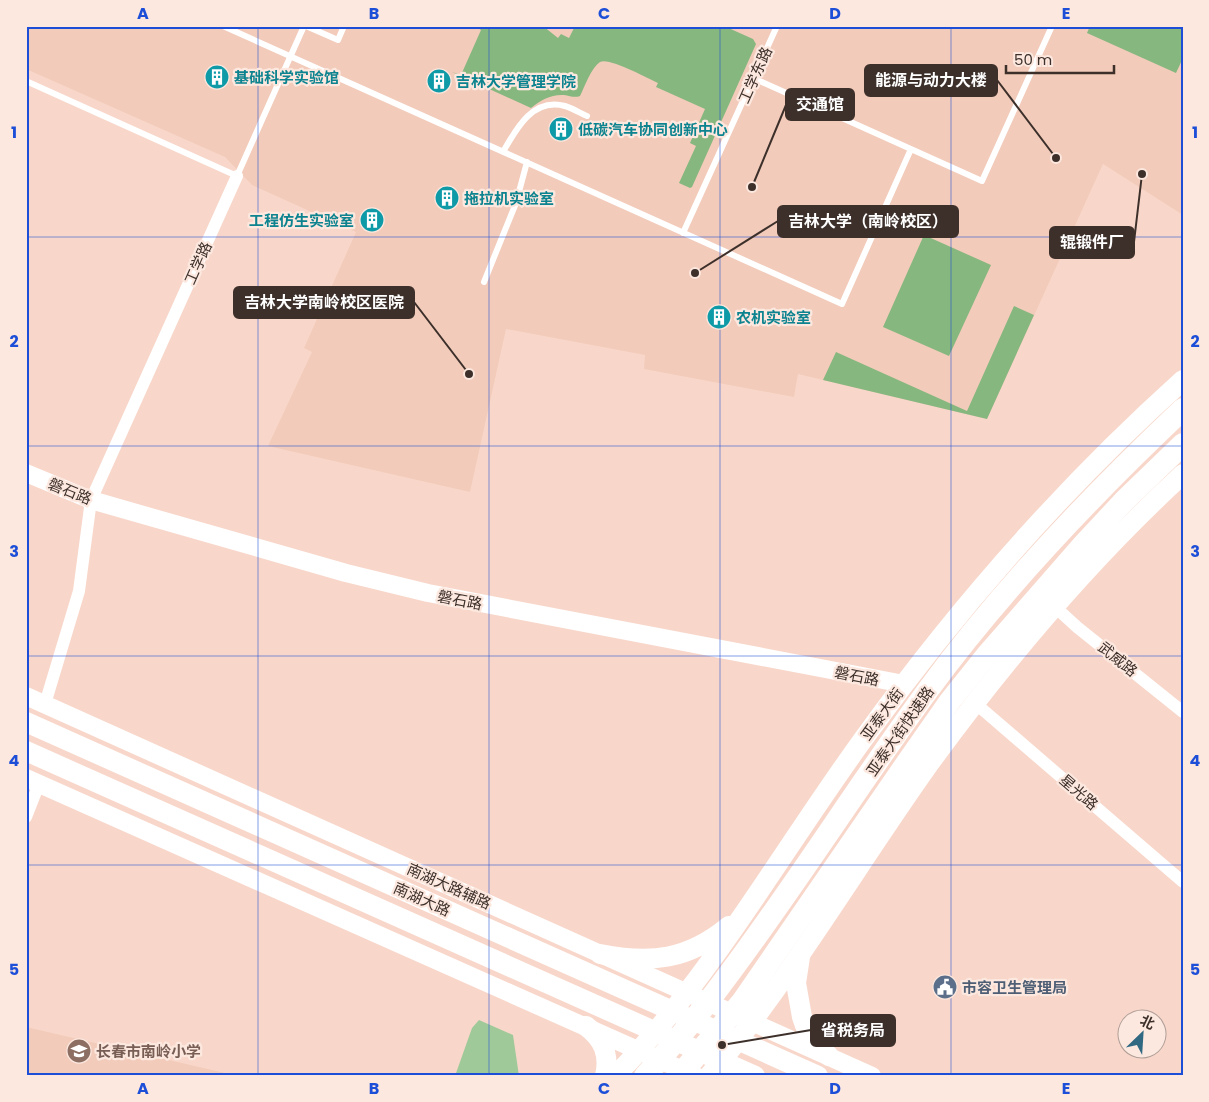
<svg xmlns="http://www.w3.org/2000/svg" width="1209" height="1102" font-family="Poppins,'Noto Sans SC',sans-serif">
<rect width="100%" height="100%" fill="#f8d7ca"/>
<!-- built -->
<path fill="#f2cbba" d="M 26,26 L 1183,26 L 1183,215 L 1103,164 L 987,419 L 798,374 L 794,397 L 644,369 L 645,355 L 506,329 L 470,492 L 268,446 L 312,352 L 304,348 L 356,232 L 252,185 L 225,157 L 26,69 Z
M 26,1027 L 238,1076 L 26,1076 Z"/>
<!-- green -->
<path fill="#9fc999" d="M 479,1020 L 513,1035 L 519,1076 L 455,1076 L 472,1028 Z"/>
<!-- forest -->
<path fill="#86b77f" d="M 478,26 L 543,26 L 558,38 L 561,34 L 569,38 L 575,26 L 724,26 L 753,39 L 756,44 L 692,187 L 690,188 L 679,183 L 696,146 L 690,143 L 705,109 L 656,87 L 658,83 C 647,78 609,57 600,62 C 591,68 585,86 580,96 C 575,98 570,96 564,95 C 552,94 540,100 531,108 L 452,72 L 461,75 L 481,30 L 478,28 Z
M 1090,26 L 1183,26 L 1183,58 L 1176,73 L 1087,33 Z
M 924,235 L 991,265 L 949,356 L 883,327 Z
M 1014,306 L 1034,315 L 987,419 L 823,380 L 836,352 L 967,411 Z"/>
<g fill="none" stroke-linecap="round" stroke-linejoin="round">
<!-- lane -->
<path stroke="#fff" stroke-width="6" d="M 223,26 L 842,304 L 911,149
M 306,26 L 338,40 L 344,26
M 1080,26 L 1081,26
M 753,78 L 982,181 L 1052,26
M 26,81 L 237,176 L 304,26
M 503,152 C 516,129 533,97 565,106 C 572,108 580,113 587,116
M 683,233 L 777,26
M 484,282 L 516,203 L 527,162"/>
<!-- street -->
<path stroke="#fff" stroke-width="12" d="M 1053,605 L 1077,627 L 1183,712
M 975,703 L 1183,882
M 45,704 L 79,591 L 91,500 L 237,176
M 26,817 L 39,784"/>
<!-- secondary -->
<path stroke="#fff" stroke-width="18" d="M 26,473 L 91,500 L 346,573 L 428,593 L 904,684
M 26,696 L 872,1076
M 26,778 L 696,1076"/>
<!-- primary -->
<path stroke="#fff" stroke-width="20" d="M 26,722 L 818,1076
M 26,751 L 755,1076
M 600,954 C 651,964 688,960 729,926
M 800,957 L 796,983 L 802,1017 L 808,1034 L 812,1041 L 829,1056
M 586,1026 C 603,1039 610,1054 605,1076
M 615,1076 C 660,1031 698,980 734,928 C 778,865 819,800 864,738 C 957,609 1064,487 1183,380
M 709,1076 C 791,978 855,868 929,764 C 1005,660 1088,561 1183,474"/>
<!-- highway -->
<path stroke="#fff" stroke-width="22" d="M 645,1076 C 670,1048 695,1020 717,990 C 791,893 856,788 928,690 C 1002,589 1092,495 1183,409
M 679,1076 L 742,1002 L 906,764 L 950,701 L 986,656 L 1083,545 L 1124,501 L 1183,444"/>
</g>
<!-- grid -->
<path fill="none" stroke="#1d4ed8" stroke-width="1" stroke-opacity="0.55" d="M 258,26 L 258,1076M 489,26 L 489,1076M 720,26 L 720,1076M 951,26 L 951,1076M 26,237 L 1183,237M 26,446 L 1183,446M 26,656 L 1183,656M 26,865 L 1183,865"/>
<!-- icons -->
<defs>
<symbol id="building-disc" viewBox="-11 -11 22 22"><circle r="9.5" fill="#0f9aa8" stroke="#fce8df"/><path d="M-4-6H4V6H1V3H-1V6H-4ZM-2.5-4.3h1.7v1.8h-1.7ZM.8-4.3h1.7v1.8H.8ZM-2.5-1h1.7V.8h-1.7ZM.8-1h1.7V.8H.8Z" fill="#fff"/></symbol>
<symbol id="civic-disc" viewBox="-11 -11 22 22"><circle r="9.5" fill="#5c6f8a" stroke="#fce8df"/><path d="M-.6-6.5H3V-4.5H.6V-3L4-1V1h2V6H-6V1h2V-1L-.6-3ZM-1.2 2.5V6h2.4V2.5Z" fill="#fff"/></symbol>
<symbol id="school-disc" viewBox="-11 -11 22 22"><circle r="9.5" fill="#8d6e63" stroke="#fce8df"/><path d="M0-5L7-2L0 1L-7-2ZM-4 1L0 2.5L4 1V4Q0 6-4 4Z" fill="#fff"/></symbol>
</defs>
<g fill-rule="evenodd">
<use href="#building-disc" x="203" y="63" width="28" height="28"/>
<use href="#building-disc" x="425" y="67" width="28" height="28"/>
<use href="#building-disc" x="547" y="115" width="28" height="28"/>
<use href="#building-disc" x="433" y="184" width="28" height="28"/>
<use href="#building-disc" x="358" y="206" width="28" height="28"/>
<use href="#building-disc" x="705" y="303" width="28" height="28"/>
<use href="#civic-disc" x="931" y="973" width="28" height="28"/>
<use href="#school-disc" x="65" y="1037" width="28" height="28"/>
</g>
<g text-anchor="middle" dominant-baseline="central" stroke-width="4.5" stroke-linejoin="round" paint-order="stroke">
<!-- street labels -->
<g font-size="15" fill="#3d302b" stroke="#fce8df">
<text transform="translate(755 75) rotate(-66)">工学东路</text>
<text transform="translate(198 263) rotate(-66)">工学路</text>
<text transform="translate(70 491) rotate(22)">磐石路</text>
<text transform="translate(460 600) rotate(11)">磐石路</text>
<text transform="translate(1118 659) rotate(39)">武威路</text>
<text transform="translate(857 676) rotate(11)">磐石路</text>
<text transform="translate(882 714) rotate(-54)">亚泰大街</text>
<text transform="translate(900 731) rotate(-55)">亚泰大街快速路</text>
<text transform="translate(1079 792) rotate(41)">星光路</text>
<text transform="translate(449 886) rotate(24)">南湖大路辅路</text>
<text transform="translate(422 899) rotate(24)">南湖大路</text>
</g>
<!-- culture labels -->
<g font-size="15" font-weight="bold" fill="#0d838f" stroke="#fce8df" text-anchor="start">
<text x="234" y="77">基础科学实验馆</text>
<text x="456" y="81">吉林大学管理学院</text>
<text x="578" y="129">低碳汽车协同创新中心</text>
<text x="464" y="198">拖拉机实验室</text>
<text x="354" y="220" text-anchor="end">工程仿生实验室</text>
<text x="736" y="317">农机实验室</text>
</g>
<!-- service labels -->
<g font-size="15" font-weight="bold" fill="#4e5e75" stroke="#fce8df" text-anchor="start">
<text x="962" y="987">市容卫生管理局</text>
</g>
<!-- education labels -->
<g font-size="15" font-weight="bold" fill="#785e54" stroke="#fce8df" text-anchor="start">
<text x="96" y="1051">长春市南岭小学</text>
</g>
</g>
<!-- callouts -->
<path fill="none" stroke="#3d302b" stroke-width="2" d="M1056 158L997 80M752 187L786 105M695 273L778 221M1142 174L1134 242M469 374L414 302M722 1045L811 1030"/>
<g fill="#3d302b" stroke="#fce8df" stroke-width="2">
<circle cx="1056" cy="158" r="5"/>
<circle cx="752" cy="187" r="5"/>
<circle cx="695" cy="273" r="5"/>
<circle cx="1142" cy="174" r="5"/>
<circle cx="469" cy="374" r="5"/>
<circle cx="722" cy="1045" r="5"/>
</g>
<g fill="#3d302b" stroke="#3d302b" stroke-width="2">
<rect x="865" y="65" width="132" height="31" rx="5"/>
<rect x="786" y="89" width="68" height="31" rx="5"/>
<rect x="778" y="206" width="180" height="31" rx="5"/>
<rect x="1050" y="227" width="84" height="31" rx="5"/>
<rect x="234" y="287" width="180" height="31" rx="5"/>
<rect x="811" y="1015" width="84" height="31" rx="5"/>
</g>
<g font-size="16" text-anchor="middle" font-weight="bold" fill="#fff">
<text x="931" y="86">能源与动力大楼</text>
<text x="820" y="110">交通馆</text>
<text x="868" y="227">吉林大学（南岭校区）</text>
<text x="1092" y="248">辊锻件厂</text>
<text x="324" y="308">吉林大学南岭校区医院</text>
<text x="853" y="1036">省税务局</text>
</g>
<!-- border -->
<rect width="1209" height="1102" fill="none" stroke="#fce8df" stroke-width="55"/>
<!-- north arrow -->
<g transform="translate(1142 1034) rotate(25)"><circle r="24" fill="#fce8df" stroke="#b09e97"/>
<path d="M0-4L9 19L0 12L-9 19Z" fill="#316983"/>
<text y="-8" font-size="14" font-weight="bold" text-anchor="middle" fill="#3d302b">北</text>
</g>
<!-- scale -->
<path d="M1006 65v8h108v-8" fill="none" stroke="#3d302b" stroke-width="2.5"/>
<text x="1014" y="65" font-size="15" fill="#3d302b" stroke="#fce8df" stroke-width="4" paint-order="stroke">50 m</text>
<rect x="28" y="28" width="1154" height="1046" fill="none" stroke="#1d4ed8" stroke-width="2"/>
<g font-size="16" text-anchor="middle" font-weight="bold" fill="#1d4ed8">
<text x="143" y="19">A</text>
<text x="374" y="19">B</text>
<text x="604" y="19">C</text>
<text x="835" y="19">D</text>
<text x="1066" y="19">E</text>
<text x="14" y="138">1</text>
<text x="1195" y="138">1</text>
<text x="14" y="347">2</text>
<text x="1195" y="347">2</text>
<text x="14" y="557">3</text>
<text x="1195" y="557">3</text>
<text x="14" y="766">4</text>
<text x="1195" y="766">4</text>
<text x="14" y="975">5</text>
<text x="1195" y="975">5</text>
<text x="143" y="1094">A</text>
<text x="374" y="1094">B</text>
<text x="604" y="1094">C</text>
<text x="835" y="1094">D</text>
<text x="1066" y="1094">E</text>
</g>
</svg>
